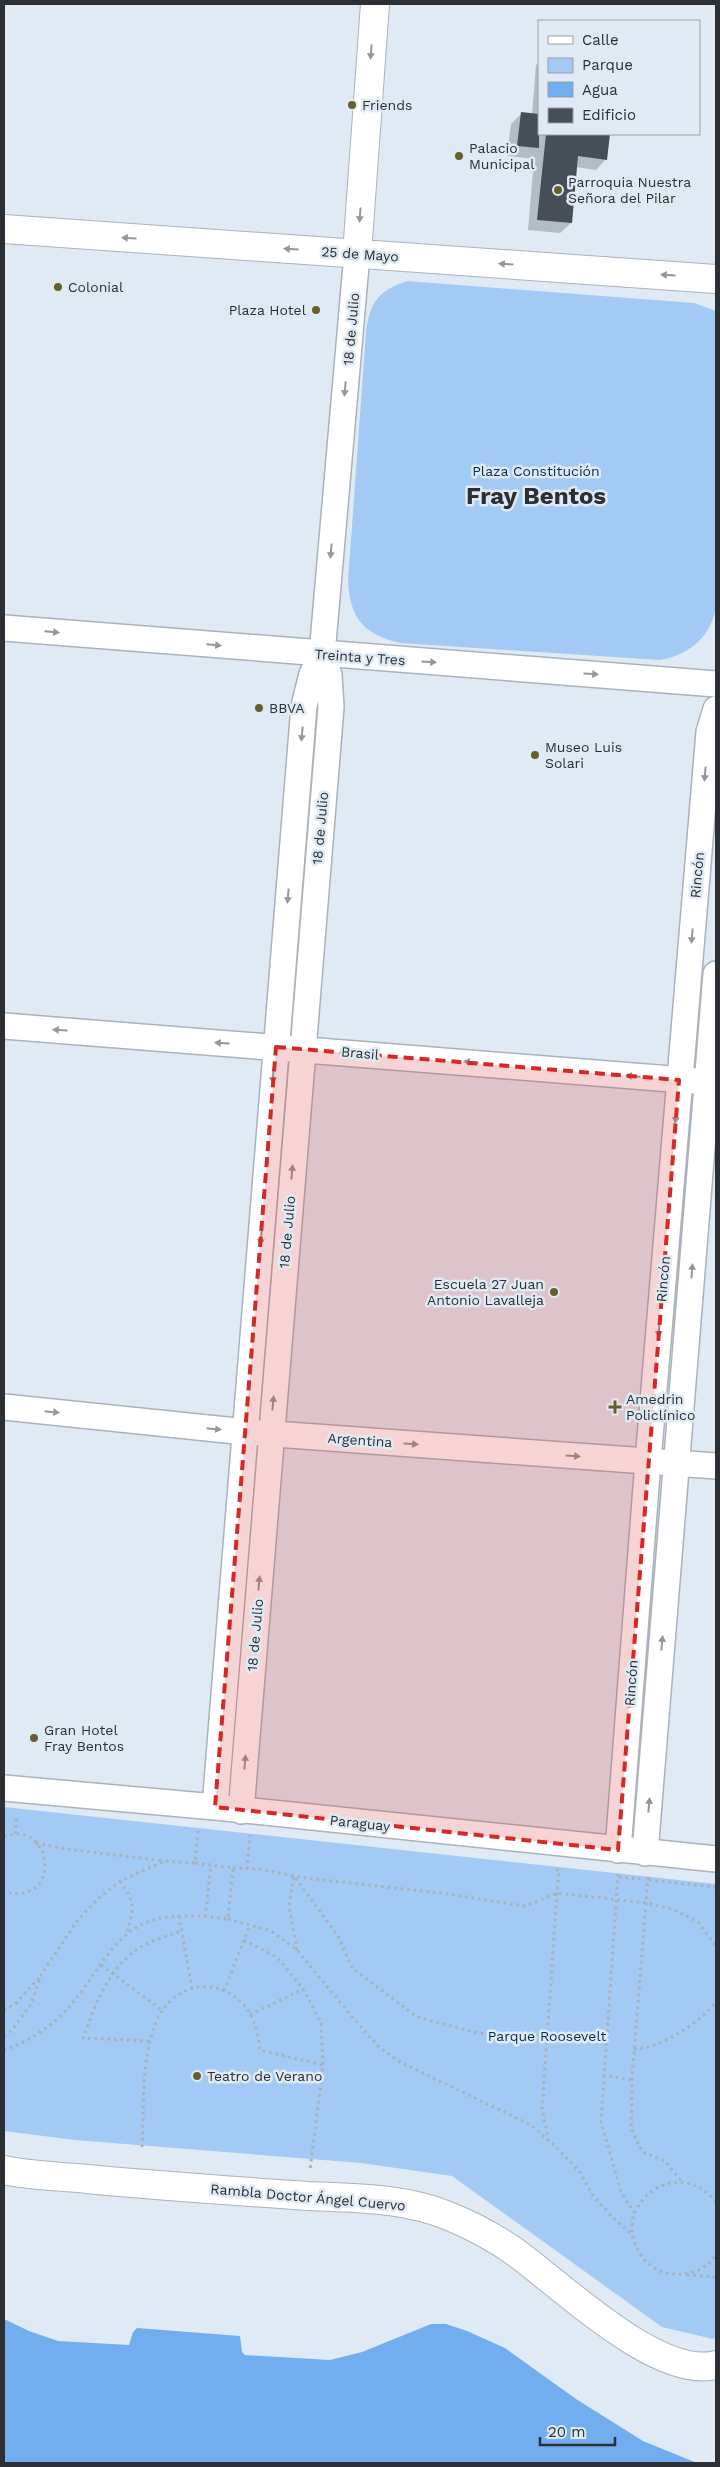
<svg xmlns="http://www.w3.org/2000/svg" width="720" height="2467" font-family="'Work Sans',sans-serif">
<rect width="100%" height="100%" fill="#e0eaf4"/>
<!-- green -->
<path fill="#a2caf5" d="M 407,281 L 694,303 L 716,311 L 716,605 C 712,636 690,655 660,660 L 400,643 C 363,634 350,618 348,581 L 366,332 C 370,302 378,291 407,281 Z
M 4,1807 L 716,1884 L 716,2337 L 713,2339 L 662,2327 L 452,2176 L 361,2163 L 75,2140 L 4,2131 Z"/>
<!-- water -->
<path fill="#72aeef" d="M 4,2319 L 29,2331 L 58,2341 L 129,2345 L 133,2332 L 137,2328 L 240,2336 L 242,2352 L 245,2355 L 330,2360 L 362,2352 L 431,2324 L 446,2324 L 467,2331 L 505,2348 L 576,2399 L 643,2441 L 697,2463 L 4,2463 Z"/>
<!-- shadow -->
<path fill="#0003" d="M 539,63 L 539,134 L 608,134 L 606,159 L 596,170 L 576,167 L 571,223 L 560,233 L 528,230 L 534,159 L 507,156 L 511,124 L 521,114 L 532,115 L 536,65 Z"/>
<!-- building -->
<path fill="#464e57" d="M 521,112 L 539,114 L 539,148 L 517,146 Z
M 546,134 L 610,134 L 607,160 L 578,156 L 572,223 L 537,220 Z"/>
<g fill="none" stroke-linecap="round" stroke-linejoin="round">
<defs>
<path id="street" d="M 4,628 L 716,684
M 4,1026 L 696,1081
M 4,1407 L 246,1432 L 716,1466
M 4,1788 L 215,1807 L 716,1859
M 215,1807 L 304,706 L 312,674 L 322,654 L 357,254
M 241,1811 L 331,707 L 329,675 L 322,654
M 618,1850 L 648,1461 L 709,732 L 716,709
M 645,1853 L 716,974"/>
<path id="secondary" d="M 4,229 L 716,279
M 357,254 L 375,4
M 4,2170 C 31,2176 60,2176 87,2179 C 161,2186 235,2191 308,2196 C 356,2198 407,2198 451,2217 C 473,2226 495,2238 515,2252 C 561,2285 658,2380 716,2365"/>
</defs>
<!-- street casing -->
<use href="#street" stroke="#aab2bc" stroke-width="28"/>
<!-- secondary casing -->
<use href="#secondary" stroke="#aab2bc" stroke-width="30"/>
<!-- path -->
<path stroke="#a8b0b8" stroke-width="3" stroke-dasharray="2.5 4" stroke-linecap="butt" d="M 198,1831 L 195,1863 L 233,1868 L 228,1919 L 205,1916
M 15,1834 L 17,1815
M 4,1837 C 52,1817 65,1906 4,1892
M 36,1843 L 66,1849 L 165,1861
M 233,1868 L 258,1869 L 306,1878 L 448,1894 L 525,1906 L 557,1893 L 647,1903 L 675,1910 L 698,1922 L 716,1946
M 247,1869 L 250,1835
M 618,1874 L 601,2122 L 621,2192 L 634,2213
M 619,1877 L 640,1879
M 648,1877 L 632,2080 L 631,2128 L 642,2152 L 665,2161 L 682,2182
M 649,1880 L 716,1887
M 120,1881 C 137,1906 134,1907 126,1935
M 179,1916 L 192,1988
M 228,1919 L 271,1931 L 297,1950 L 354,2019 L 379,2047 L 400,2062 L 531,2125 L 556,2147 L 579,2171 L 592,2194 L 614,2219 L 633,2235
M 244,1940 L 278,1958 L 303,1989 L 321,2023 L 323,2065 L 310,2170
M 297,1950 L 289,1906 L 294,1876 L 338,1936 L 352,1968 L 417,2017 L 477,2033 L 605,2043
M 101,1965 L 163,2011
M 224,1991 L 250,1925
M 4,2010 L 16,2003 L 39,1978
M 250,2015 L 303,1989
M 4,2036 L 12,2030 L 31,2004 L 41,1975 L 77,1921 L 99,1898 L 120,1881 L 165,1861 L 195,1863
M 149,2041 L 83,2038 C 94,2009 105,1976 130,1955 C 144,1942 164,1937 182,1931
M 634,2049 C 658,2050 703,2021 716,2001
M 4,2050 C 31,2041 57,2023 75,2000 C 96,1974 115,1934 147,1922 C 164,1915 187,1916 205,1916 L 211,1865
M 603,2075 L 632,2080
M 549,2141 L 542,2110 L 557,1893 L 559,1870 L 556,1870
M 142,2147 C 144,2109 141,2058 156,2022 C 172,1985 214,1974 243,2004 C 255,2017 258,2034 260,2050 L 323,2065
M 716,2202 C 676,2152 605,2208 643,2258 C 650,2267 662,2274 673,2274 C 691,2276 706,2269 716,2255
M 687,2275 L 716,2277"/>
<!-- street -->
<use href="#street" stroke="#fff" stroke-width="25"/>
<!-- secondary -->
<use href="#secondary" stroke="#fff" stroke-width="28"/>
</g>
<!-- one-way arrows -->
<defs><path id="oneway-solid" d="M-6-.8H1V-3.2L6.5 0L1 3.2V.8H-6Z" transform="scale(1.25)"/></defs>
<g fill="#969799">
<use href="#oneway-solid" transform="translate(371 52) rotate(94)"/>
<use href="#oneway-solid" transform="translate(360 215) rotate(94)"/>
<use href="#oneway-solid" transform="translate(129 238) rotate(-176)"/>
<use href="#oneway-solid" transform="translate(291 249) rotate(-176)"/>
<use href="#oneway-solid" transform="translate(506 264) rotate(-176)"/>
<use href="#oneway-solid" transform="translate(668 275) rotate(-176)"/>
<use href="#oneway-solid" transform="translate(345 389) rotate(95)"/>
<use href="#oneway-solid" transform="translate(331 551) rotate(95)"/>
<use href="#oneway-solid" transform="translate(52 632) rotate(5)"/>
<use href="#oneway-solid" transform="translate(214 645) rotate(5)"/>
<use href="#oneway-solid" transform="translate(429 662) rotate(4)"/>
<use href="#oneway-solid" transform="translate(591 674) rotate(4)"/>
<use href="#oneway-solid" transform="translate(302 734) rotate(95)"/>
<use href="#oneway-solid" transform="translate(705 774) rotate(95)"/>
<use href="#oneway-solid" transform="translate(288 896) rotate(95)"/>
<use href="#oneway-solid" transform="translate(692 936) rotate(95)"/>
<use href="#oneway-solid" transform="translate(60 1030) rotate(-176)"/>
<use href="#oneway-solid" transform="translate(222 1043) rotate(-176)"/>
<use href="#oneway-solid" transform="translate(471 1062) rotate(-175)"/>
<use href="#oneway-solid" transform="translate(273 1076) rotate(94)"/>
<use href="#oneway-solid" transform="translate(633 1076) rotate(-175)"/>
<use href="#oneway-solid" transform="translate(676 1116) rotate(95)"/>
<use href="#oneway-solid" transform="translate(292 1172) rotate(-85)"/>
<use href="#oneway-solid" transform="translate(261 1238) rotate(94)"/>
<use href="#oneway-solid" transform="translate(692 1271) rotate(-86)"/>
<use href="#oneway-solid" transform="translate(659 1330) rotate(95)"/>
<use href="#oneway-solid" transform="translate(273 1403) rotate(-85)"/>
<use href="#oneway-solid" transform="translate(52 1412) rotate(6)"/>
<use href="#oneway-solid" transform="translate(214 1429) rotate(6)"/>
<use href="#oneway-solid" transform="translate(411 1444) rotate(4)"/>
<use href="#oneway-solid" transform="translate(573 1456) rotate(4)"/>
<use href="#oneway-solid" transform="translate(259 1583) rotate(-85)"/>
<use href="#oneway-solid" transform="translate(662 1643) rotate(-85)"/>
<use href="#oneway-solid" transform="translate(245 1762) rotate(-85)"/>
<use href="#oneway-solid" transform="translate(649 1805) rotate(-85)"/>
</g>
<!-- marked area -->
<path fill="#d62828" fill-opacity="0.2" stroke="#d62828" stroke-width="4" stroke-dasharray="10 6" stroke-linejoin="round" d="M 276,1047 L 679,1080 L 618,1850 L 215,1807 Z"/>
<!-- markers -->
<g fill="#675f2c" stroke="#e0eaf4" stroke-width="2">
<circle cx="352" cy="105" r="5"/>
<circle cx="459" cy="156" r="5"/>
<circle cx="558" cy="190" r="5"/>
<circle cx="58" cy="287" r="5"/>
<circle cx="316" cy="310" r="5"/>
<circle cx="259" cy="708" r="5"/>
<circle cx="535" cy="755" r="5"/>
<circle cx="554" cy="1292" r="5"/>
<path d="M612.5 1399.5h5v5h5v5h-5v5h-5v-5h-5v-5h5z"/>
<circle cx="34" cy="1738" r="5"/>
<circle cx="197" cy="2076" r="5"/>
</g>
<g text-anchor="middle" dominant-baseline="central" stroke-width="5" stroke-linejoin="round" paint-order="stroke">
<!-- poi labels -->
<g font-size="14" fill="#2c2f33" stroke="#e0eaf4" text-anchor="start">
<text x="362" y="105">Friends</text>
<text x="469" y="148">Palacio<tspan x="469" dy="16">Municipal</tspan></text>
<text x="568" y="182">Parroquia Nuestra<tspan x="568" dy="16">Señora del Pilar</tspan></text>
<text x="68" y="287">Colonial</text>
<text x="306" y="310" text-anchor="end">Plaza Hotel</text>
<text x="269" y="708">BBVA</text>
<text x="545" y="747">Museo Luis<tspan x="545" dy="16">Solari</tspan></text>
<text x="544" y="1284" text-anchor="end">Escuela 27 Juan<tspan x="544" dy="16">Antonio Lavalleja</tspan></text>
<text x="626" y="1399">Amedrin<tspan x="626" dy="16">Policlínico</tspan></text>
<text x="44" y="1730">Gran Hotel<tspan x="44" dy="16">Fray Bentos</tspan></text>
<text x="207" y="2076">Teatro de Verano</text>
</g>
<!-- street labels -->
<g font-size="14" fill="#2c2f33" stroke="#e0eaf4">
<text transform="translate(360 254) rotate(4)">25 de Mayo</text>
<text transform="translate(351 329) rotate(-85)">18 de Julio</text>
<text transform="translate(360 657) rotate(4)">Treinta y Tres</text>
<text transform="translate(320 828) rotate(-85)">18 de Julio</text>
<text transform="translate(697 875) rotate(-85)">Rincón</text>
<text transform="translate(360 1053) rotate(5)">Brasil</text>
<text transform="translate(287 1232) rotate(-85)">18 de Julio</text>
<text transform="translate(663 1279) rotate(-85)">Rincón</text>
<text transform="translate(360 1440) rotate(4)">Argentina</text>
<text transform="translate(255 1635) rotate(-85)">18 de Julio</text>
<text transform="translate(631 1683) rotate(-86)">Rincón</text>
<text transform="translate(360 1823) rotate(6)">Paraguay</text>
<text transform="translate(308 2197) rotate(5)">Rambla Doctor Ángel Cuervo</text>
</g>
<!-- park labels -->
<g font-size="14" fill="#002d55" stroke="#e0eaf4">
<text x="536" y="471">Plaza Constitución</text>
<text x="547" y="2036">Parque Roosevelt</text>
</g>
<!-- town labels -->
<g font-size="24" font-weight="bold" fill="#2c2f33" stroke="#e0eaf4">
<text x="536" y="496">Fray Bentos</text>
</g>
</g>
<!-- border -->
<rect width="720" height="2467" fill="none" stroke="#2c2f33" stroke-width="10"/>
<!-- legend -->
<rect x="538" y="20" width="162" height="115" fill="#e0eaf4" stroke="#989fa7"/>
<rect x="548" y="36" width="25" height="8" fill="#ffffff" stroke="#989fa7"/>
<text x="582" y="45" font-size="15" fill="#2c2f33">Calle</text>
<rect x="548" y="58" width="25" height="15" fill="#a2caf5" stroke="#989fa7"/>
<text x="582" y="70" font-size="15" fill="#2c2f33">Parque</text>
<rect x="548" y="82" width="25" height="15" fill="#72aeef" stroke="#989fa7"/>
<text x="582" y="95" font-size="15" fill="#2c2f33">Agua</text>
<rect x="548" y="108" width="25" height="15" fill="#464e57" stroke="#989fa7"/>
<text x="582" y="120" font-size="15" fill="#2c2f33">Edificio</text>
<!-- scale -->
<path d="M540 2437v8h75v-8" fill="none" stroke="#2c2f33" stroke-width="2.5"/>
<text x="548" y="2437" font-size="15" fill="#2c2f33" stroke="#e0eaf4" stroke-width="4" paint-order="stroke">20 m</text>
</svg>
